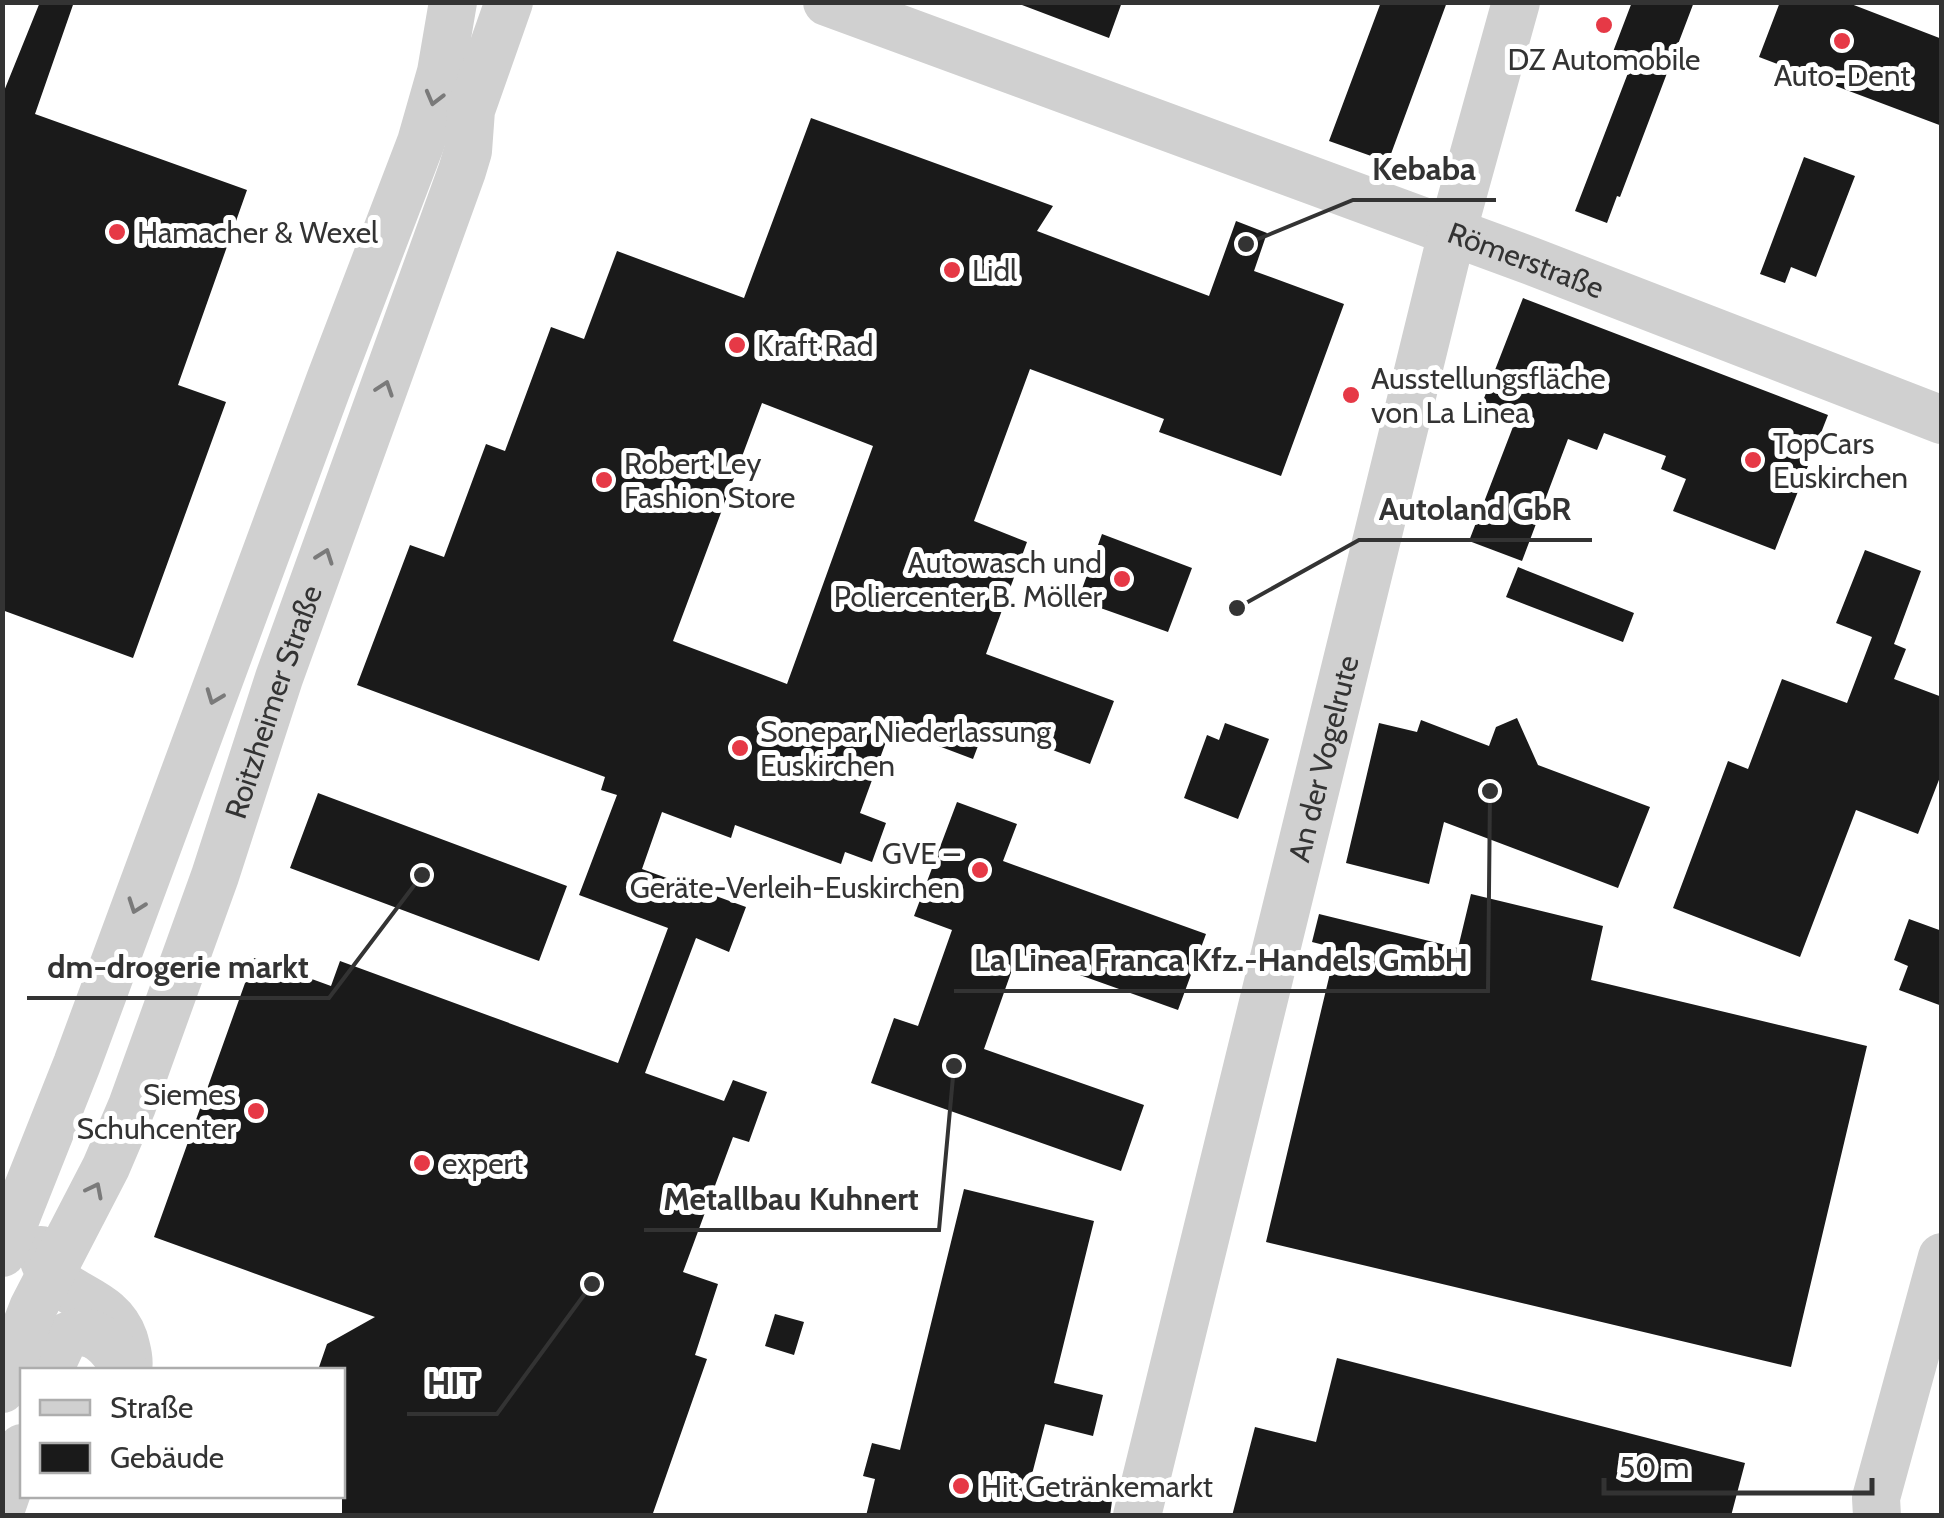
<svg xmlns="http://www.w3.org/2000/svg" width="1944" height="1518" font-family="Cabin,sans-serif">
<rect width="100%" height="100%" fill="#fff"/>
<!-- building -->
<path fill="#1a1a1a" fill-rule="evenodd" d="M 40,2 L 74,2 L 35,114 L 247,190 L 178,385 L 226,402 L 133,658 L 2,610 L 2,96 Z
M 1023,2 L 1122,2 L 1109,38 L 1022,5 Z
M 1381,2 L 1447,2 L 1388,162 L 1329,141 Z
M 1632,2 L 1694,2 L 1620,197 L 1617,196 L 1607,223 L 1575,211 L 1628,73 L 1608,65 Z
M 1780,2 L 1846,2 L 1942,39 L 1942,126 L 1759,57 Z
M 811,118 L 1053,206 L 1037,231 L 1209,296 L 1236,221 L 1267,233 L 1254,271 L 1344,304 L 1281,476 L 1159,432 L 1164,419 L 1030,369 L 974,521 L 1027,542 L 986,654 L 1114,701 L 1090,764 L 986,725 L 973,759 L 891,728 L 860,813 L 886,823 L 872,862 L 845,852 L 841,864 L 735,825 L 731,838 L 662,812 L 642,869 L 746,907 L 729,952 L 696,938 L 645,1073 L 724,1101 L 733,1080 L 767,1092 L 749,1142 L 733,1137 L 683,1272 L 718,1284 L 695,1355 L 707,1359 L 652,1516 L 342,1516 L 342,1370 L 318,1370 L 327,1344 L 375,1317 L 154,1237 L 254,958 L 331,986 L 340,961 L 618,1063 L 668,928 L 579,895 L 617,795 L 601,790 L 605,777 L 357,685 L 410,545 L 444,557 L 486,444 L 505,451 L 551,327 L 584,339 L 617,251 L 744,298 ZM 762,403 L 873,446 L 787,684 L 673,641 Z
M 1804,157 L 1855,176 L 1816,277 L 1791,267 L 1785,283 L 1760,274 Z
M 1523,298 L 1828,415 L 1775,550 L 1673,511 L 1686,479 L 1661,469 L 1666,456 L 1604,433 L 1597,450 L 1568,439 L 1522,561 L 1469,541 L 1516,419 L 1481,406 Z
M 1102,534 L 1192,568 L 1168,632 L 1078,600 Z
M 1865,550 L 1921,571 L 1894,644 L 1906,649 L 1894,679 L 1942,697 L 1942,772 L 1918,834 L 1856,810 L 1800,957 L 1673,908 L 1728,761 L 1748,769 L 1782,679 L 1847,703 L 1872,637 L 1836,623 Z
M 1518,567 L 1634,613 L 1623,642 L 1506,597 Z
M 1517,718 L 1538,765 L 1650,807 L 1618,888 L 1444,822 L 1429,884 L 1346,863 L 1379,723 L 1417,732 L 1421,720 L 1489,746 L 1496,727 Z
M 1225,723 L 1269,739 L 1238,819 L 1184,798 L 1207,735 L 1219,740 Z
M 318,793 L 567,886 L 539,961 L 290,868 Z
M 957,802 L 1017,824 L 1003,861 L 1206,934 L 1178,1010 L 1018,953 L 984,1049 L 1144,1105 L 1121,1171 L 871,1083 L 894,1018 L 918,1026 L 952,930 L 914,916 Z
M 1471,894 L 1603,926 L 1591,980 L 1867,1046 L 1791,1367 L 1266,1242 L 1336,948 L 1312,942 L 1319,914 L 1458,948 Z
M 1909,919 L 1942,931 L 1942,1006 L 1899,990 L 1908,966 L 1894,960 Z
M 964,1189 L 1094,1221 L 1054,1383 L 1103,1395 L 1093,1436 L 1045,1424 L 1030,1482 L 1112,1501 L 1110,1516 L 866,1516 L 875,1479 L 863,1476 L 872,1443 L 900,1450 Z
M 775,1314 L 804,1322 L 794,1355 L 765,1346 Z
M 1337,1358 L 1745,1463 L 1731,1516 L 1232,1516 L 1255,1427 L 1316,1442 Z"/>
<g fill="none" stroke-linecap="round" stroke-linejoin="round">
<!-- minor -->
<g stroke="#d0d0d0" stroke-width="48">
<path id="s1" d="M 827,2 L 1531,261 L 1942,420"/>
<path d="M 41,1250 C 50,1301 107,1291 124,1339 C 127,1350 130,1360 128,1370"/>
<path d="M 2,1253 L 77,1064 L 330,380 L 421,142 L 441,72 L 453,2"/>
<path d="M 49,1370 L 64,1338 C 91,1321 114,1346 124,1370"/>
<path id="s2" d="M 2,1389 L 33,1308 L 106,1167 L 132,1106 L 215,876 L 279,678 L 462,171 L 468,151 L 471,110 L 509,2"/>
<path d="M 2,1506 L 22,1448"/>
<path id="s3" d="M 1137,1516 L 1452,233 L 1516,2"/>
<path d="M 1877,1516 L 1876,1498 L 1942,1257"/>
</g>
</g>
<!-- one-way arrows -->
<defs><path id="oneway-chevron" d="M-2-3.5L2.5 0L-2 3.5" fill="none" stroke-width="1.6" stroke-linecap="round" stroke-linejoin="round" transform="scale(2.5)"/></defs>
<g stroke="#7a7a7a">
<use href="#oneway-chevron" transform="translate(434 98) rotate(105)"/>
<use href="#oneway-chevron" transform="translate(385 388) rotate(-71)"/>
<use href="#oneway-chevron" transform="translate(325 556) rotate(-70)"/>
<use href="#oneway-chevron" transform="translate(214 697) rotate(111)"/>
<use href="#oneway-chevron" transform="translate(136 906) rotate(110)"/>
<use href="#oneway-chevron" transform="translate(95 1190) rotate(-63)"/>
</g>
<!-- markers -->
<g fill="#e63946" stroke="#fff" stroke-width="4">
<circle cx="1604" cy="25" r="10"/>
<circle cx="1842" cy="41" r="10"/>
<circle cx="117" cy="232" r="10"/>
<circle cx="952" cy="270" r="10"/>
<circle cx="737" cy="345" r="10"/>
<circle cx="1351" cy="395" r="10"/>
<circle cx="1753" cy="460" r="10"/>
<circle cx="604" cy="480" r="10"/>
<circle cx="1122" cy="579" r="10"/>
<circle cx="740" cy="748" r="10"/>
<circle cx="980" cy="870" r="10"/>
<circle cx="256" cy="1111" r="10"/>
<circle cx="422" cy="1163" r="10"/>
<circle cx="961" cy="1486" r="10"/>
</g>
<g text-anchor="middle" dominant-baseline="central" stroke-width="10" stroke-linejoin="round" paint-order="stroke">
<!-- poi labels -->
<g font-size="30" fill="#333" stroke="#fff" text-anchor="start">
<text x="1604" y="59" text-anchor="middle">DZ Automobile</text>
<text x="1842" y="75" text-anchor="middle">Auto-Dent</text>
<text x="137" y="232">Hamacher &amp; Wexel</text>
<text x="972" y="270">Lidl</text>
<text x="757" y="345">Kraft Rad</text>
<text x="1371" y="378">Ausstellungsfläche<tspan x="1371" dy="34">von La Linea</tspan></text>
<text x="1773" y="443">TopCars<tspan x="1773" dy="34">Euskirchen</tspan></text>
<text x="624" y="463">Robert Ley<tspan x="624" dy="34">Fashion Store</tspan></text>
<text x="1102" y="562" text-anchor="end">Autowasch und<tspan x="1102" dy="34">Poliercenter B. Möller</tspan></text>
<text x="760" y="731">Sonepar Niederlassung<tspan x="760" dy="34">Euskirchen</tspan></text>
<text x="960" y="853" text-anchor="end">GVE –<tspan x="960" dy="34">Geräte-Verleih-Euskirchen</tspan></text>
<text x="236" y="1094" text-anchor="end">Siemes<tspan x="236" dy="34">Schuhcenter</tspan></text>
<text x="442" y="1163">expert</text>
<text x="981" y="1486">Hit Getränkemarkt</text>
</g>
<!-- street labels -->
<g font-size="30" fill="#333" stroke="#fff">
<text stroke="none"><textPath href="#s1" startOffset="745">Römerstraße</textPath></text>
<text stroke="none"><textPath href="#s2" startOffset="740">Roitzheimer Straße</textPath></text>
<text stroke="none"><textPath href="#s3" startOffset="780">An der Vogelrute</textPath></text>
</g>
</g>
<!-- callouts -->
<path fill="none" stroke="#333" stroke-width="4" d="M1246 244L1353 200H1496M1237 608L1359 540H1592M1490 791L1488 991H954M422 875L329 998H27M954 1066L939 1230H644M592 1284L497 1414H407"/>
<g fill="#333" stroke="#fff" stroke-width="4">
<circle cx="1246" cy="244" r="10"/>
<circle cx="1237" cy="608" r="10"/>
<circle cx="1490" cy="791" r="10"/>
<circle cx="422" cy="875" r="10"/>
<circle cx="954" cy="1066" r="10"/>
<circle cx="592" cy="1284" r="10"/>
</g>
<g font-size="32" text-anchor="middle" font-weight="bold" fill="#333" stroke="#fff" stroke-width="10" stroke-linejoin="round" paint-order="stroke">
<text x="1424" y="180">Kebaba</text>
<text x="1475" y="520">Autoland GbR</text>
<text x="1221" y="971">La Linea Franca Kfz.-Handels GmbH</text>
<text x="178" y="978">dm-drogerie markt</text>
<text x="791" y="1210">Metallbau Kuhnert</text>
<text x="452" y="1394">HIT</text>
</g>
<!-- border -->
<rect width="1944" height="1518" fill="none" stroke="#333333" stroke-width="10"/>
<!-- legend -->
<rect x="20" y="1368" width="325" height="130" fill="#ffffff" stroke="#adadad" stroke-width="2.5"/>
<rect x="40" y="1400" width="50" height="15" fill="#d0d0d0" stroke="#adadad" stroke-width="2.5"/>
<text x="110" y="1418" font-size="30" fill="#333333">Straße</text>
<rect x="40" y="1443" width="50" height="30" fill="#1a1a1a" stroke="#adadad" stroke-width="2.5"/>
<text x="110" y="1468" font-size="30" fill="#333333">Gebäude</text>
<!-- scale -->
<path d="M1604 1478v15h268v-15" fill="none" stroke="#333333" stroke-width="5"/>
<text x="1619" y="1478" font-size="30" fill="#333333" stroke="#ffffff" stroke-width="8" paint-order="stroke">50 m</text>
</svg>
